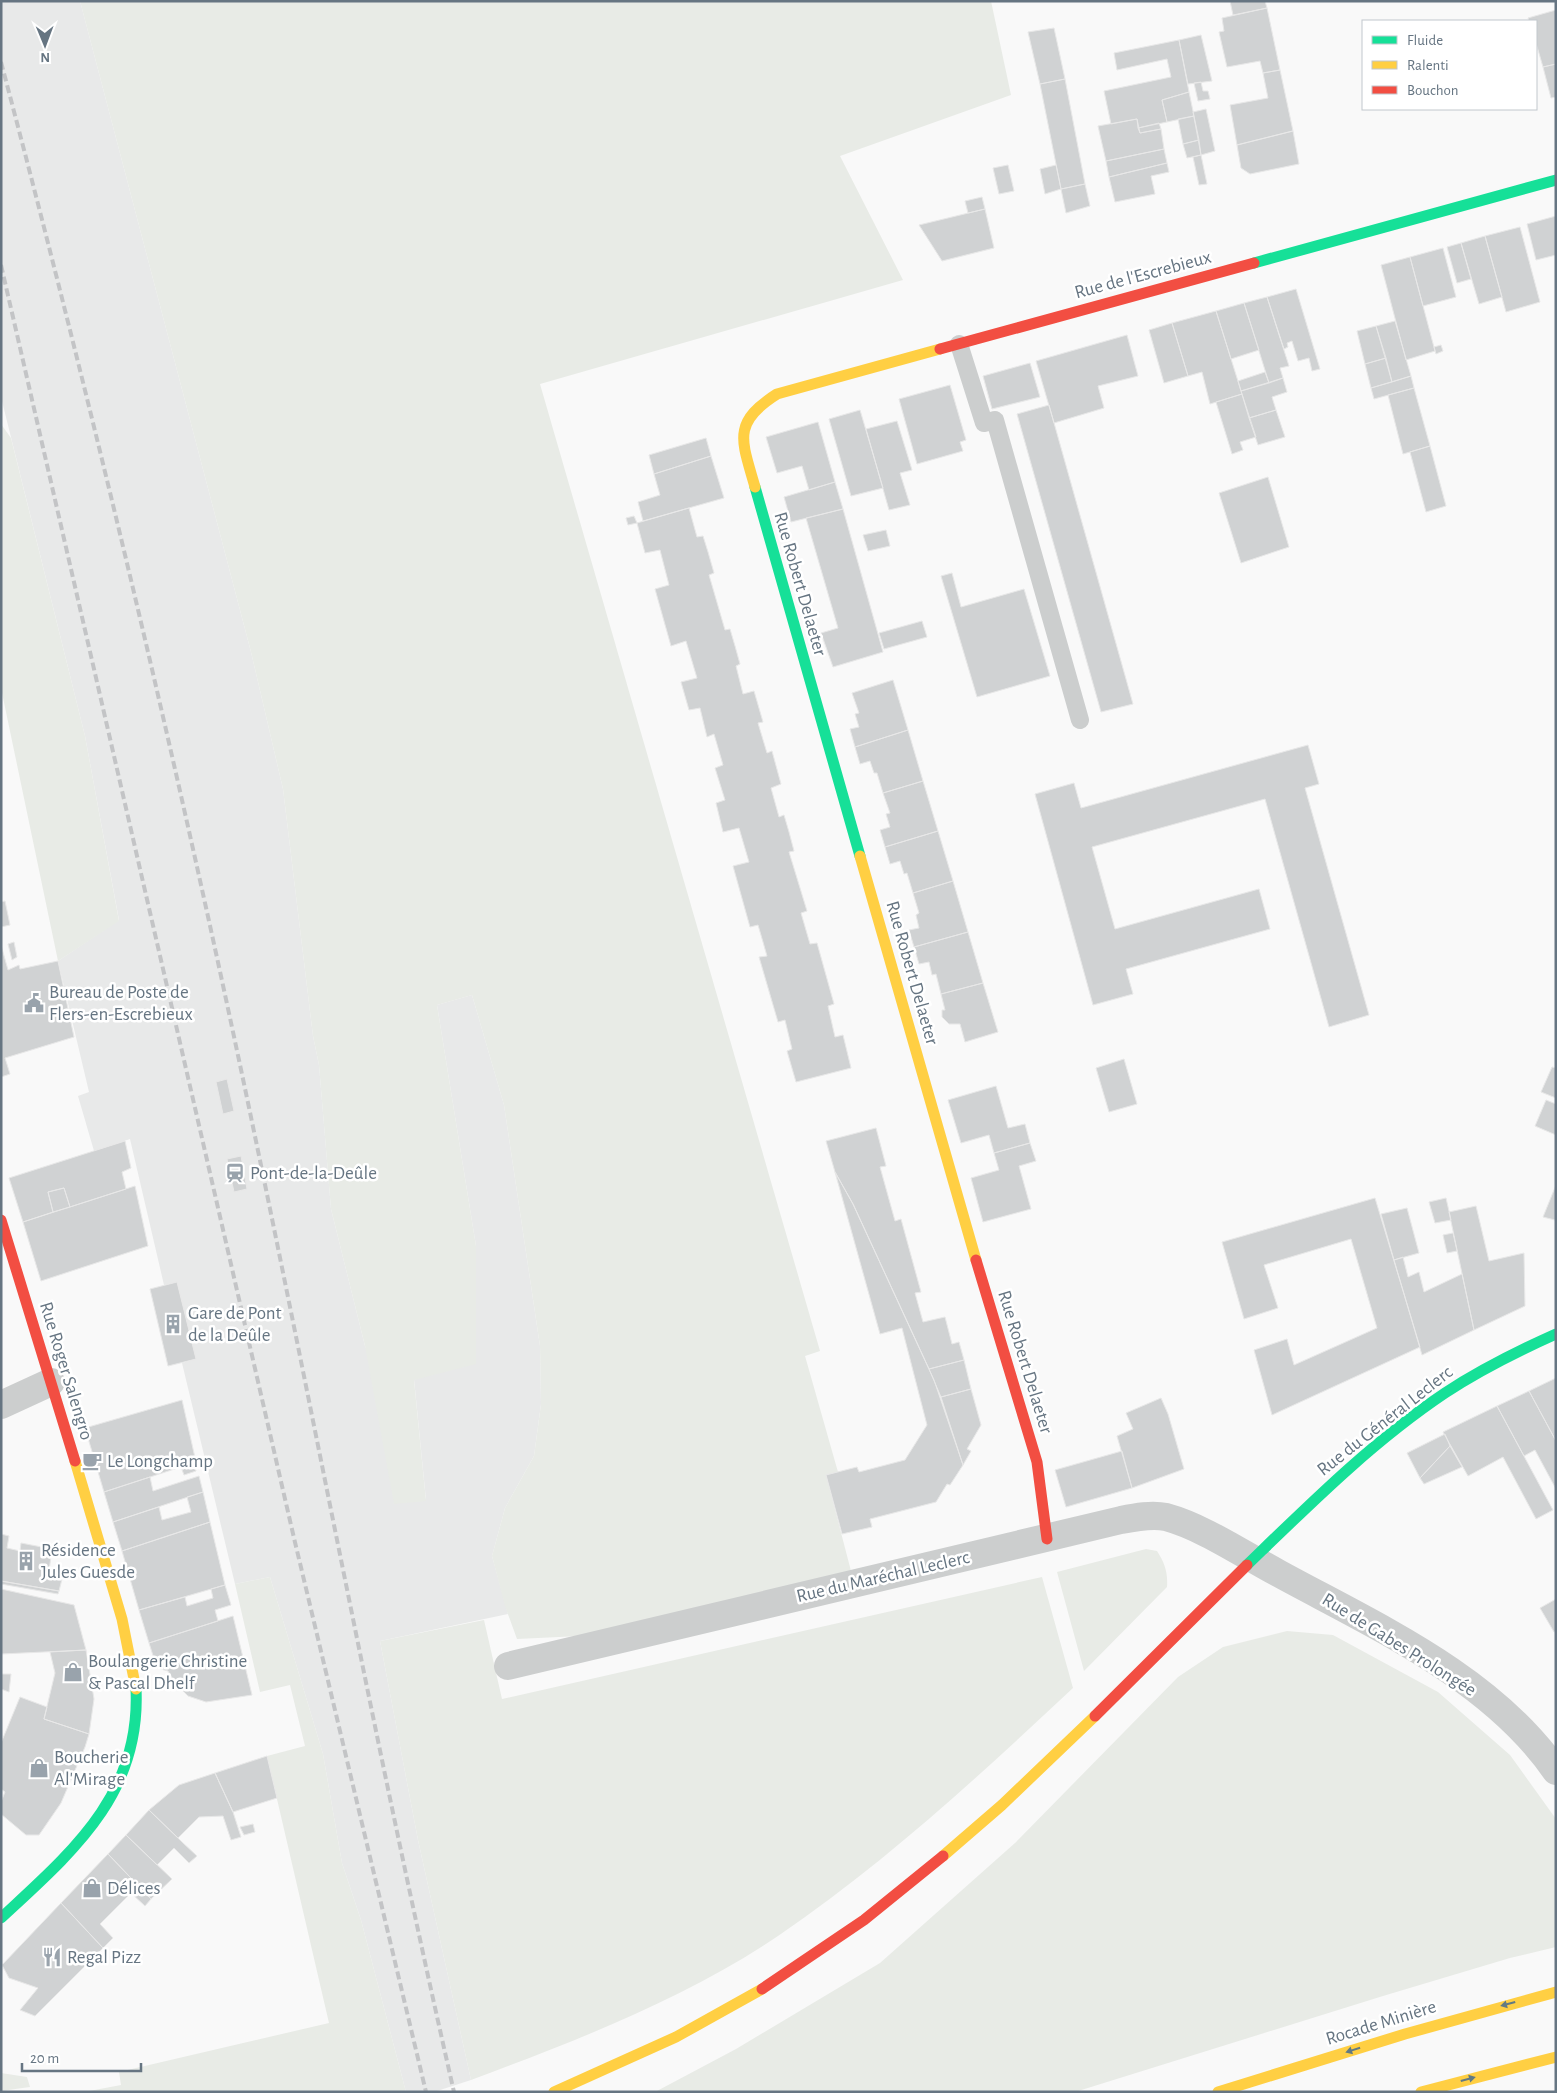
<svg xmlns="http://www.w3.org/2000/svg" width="1557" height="2093" font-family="'Alegreya Sans',sans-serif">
<rect width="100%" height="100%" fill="#f9f9f9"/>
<!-- built -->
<path fill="#e8e9e9" d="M 1,1 L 80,1 L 251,652 L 283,789 L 313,1036 L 319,1065 L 331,1209 L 365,1346 L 426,1500 L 414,1379 L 476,1246 L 437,1005 L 472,995 L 504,1105 L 540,1346 L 541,1404 L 534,1456 L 505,1508 L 492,1556 L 508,1614 L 380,1641 L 418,1840 L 471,2080 L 434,2092 L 406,2092 L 361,1920 L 342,1863 L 323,1754 L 270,1577 L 235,1584 L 182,1363 L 196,1359 L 177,1282 L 164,1285 L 130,1139 L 94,1151 L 78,1096 L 89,1092 L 58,961 L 119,920 L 85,736 L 1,397 Z"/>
<!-- green -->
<path fill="#e8ebe6" d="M 80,1 L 991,1 L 1011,95 L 840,156 L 903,280 L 540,384 L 820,1351 L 805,1356 L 838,1472 L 826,1475 L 851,1571 L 580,1636 L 517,1639 L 505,1606 L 492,1556 L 505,1508 L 534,1456 L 541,1404 L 540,1346 L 504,1105 L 472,995 L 437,1005 L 476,1246 L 476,1364 L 414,1380 L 426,1501 L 394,1504 L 365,1346 L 331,1209 L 319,1065 L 313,1036 L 283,789 L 251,652 Z
M 1,424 L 11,438 L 85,736 L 119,921 L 58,961 L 1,688 Z
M 1146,1549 L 1157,1551 C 1165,1563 1168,1573 1167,1587 L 1084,1671 L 1057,1572 Z
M 270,1577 L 323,1754 L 342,1863 L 361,1920 L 406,2092 L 84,2092 L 121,2085 L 119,2072 L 329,2023 L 267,1756 L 305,1746 L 290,1685 L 260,1692 L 235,1584 Z
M 1042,1577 L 1073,1688 C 979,1776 885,1863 778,1936 C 687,1998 573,2042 471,2080 L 418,1840 L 380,1641 L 484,1620 L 502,1699 Z
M 1287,1631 L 1333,1635 L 1438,1692 L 1510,1755 L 1556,1819 L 1556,1947 L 1510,1958 L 1383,1996 L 1075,2092 L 655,2092 L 736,2049 L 880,1963 L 1015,1843 L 1178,1677 L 1223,1647 Z
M 1,2073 L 27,2077 L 30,2087 L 1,2091 Z"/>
<!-- building -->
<path fill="#d0d2d3" stroke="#e8e8e8" d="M 1230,1 L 1265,1 L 1267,8 L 1233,15 Z
M 1267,8 L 1280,70 L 1263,73 L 1260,61 L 1227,67 L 1219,32 L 1224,31 L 1222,18 Z
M 1556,10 L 1556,64 L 1543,67 L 1536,43 L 1536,21 L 1529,21 L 1528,18 Z
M 1054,28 L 1065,79 L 1040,84 L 1028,32 Z
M 1201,35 L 1212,81 L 1188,84 L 1179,40 Z
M 1179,40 L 1189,92 L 1162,100 L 1167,122 L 1138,128 L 1137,119 L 1111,124 L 1104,91 L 1171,77 L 1167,59 L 1117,70 L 1114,53 Z
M 1556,64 L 1556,97 L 1551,98 L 1543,67 Z
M 1280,70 L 1293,131 L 1237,145 L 1230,105 L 1268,98 L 1263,73 Z
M 1065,79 L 1085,184 L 1061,189 L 1040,84 Z
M 1201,82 L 1203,91 L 1208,91 L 1210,99 L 1198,101 L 1194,83 Z
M 1189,92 L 1194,116 L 1167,122 L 1162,100 Z
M 1206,109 L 1215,151 L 1201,155 L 1193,112 Z
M 1194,116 L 1199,140 L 1183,144 L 1178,119 Z
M 1137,119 L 1140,133 L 1161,129 L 1164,149 L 1106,161 L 1098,126 Z
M 1159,123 L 1161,129 L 1140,133 L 1138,128 Z
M 1293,131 L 1299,164 L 1250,174 L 1241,168 L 1237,145 Z
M 1199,140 L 1201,155 L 1187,158 L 1183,144 Z
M 1164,149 L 1167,163 L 1109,177 L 1106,161 Z
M 1201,155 L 1207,184 L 1199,185 L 1193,157 Z
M 1167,163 L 1169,172 L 1151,176 L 1155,194 L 1115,202 L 1109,177 Z
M 1008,165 L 1014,191 L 999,194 L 993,168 Z
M 1056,165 L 1061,189 L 1045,194 L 1040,169 Z
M 1085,184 L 1090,206 L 1066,213 L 1061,189 Z
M 982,197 L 985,209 L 968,213 L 965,201 Z
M 985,209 L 994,248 L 942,261 L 919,225 Z
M 1556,216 L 1556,255 L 1536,260 L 1527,224 Z
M 1520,227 L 1540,302 L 1506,312 L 1485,236 Z
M 1485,236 L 1502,297 L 1479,304 L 1461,243 Z
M 1461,243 L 1471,279 L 1457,283 L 1447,247 Z
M 1443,248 L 1456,297 L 1423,306 L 1410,257 Z
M 1410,257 L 1435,351 L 1406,360 L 1381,265 Z
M 1296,289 L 1320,369 L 1312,371 L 1309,358 L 1298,361 L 1292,341 L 1287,343 L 1288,347 L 1284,349 L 1267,297 Z
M 1267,297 L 1289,366 L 1280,368 L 1283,378 L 1269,383 L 1244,303 Z
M 1244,303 L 1259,350 L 1231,359 L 1216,311 Z
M 1216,311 L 1242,394 L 1210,404 L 1202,372 L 1188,376 L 1172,323 Z
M 1395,321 L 1411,376 L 1392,382 L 1376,326 Z
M 1172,323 L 1188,376 L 1164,383 L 1149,330 Z
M 1376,326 L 1386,358 L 1365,364 L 1357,331 Z
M 1127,335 L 1138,376 L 1098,386 L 1104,408 L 1054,423 L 1036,361 Z
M 1441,345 L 1443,351 L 1436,354 L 1434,347 Z
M 1386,358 L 1392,382 L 1371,388 L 1365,364 Z
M 1030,363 L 1040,397 L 992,409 L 983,376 Z
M 1265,372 L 1269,383 L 1241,391 L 1238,381 Z
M 1411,376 L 1414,388 L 1374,399 L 1371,388 Z
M 1283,378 L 1287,392 L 1272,397 L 1276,410 L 1249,418 L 1241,391 Z
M 950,385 L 966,440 L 960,442 L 963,451 L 917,464 L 899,399 Z
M 1414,388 L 1430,446 L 1403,454 L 1388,395 Z
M 1242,394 L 1256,437 L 1240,442 L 1243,450 L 1232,454 L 1216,402 Z
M 1049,405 L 1133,704 L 1101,712 L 1017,414 Z
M 860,410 L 883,488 L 851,496 L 829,419 Z
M 1276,410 L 1285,437 L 1258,445 L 1249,418 Z
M 897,421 L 912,470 L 900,473 L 910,505 L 889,510 L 866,429 Z
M 818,422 L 835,482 L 809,490 L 802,466 L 777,473 L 766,437 Z
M 706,438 L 711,456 L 654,474 L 649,455 Z
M 1430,446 L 1446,506 L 1426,512 L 1410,452 Z
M 711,456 L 724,498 L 643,521 L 638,502 L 660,495 L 654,474 Z
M 1268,477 L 1289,547 L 1241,563 L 1219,493 Z
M 835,482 L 843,509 L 791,522 L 784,497 Z
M 689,508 L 697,537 L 703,536 L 708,552 L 714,573 L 709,575 L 725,630 L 730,629 L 735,646 L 740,664 L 736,666 L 743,694 L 754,691 L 763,722 L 758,723 L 767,753 L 772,751 L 781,784 L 771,788 L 779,817 L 784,815 L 789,832 L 794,851 L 789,852 L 807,911 L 801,913 L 810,944 L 817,943 L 834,1004 L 828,1006 L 835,1037 L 843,1035 L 851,1068 L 796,1082 L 787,1051 L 792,1049 L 785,1020 L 778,1022 L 759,957 L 767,956 L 763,942 L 758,925 L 750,927 L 733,866 L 749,862 L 739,828 L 723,832 L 716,803 L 725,800 L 715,768 L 723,765 L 714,734 L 707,737 L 700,708 L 689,710 L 681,682 L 697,678 L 686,641 L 671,646 L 655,589 L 669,585 L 660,550 L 645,553 L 637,523 Z
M 843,509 L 883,652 L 833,667 L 821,633 L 838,628 L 806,518 Z
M 634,516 L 637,523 L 628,525 L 626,518 Z
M 886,530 L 890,546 L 868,551 L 863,535 Z
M 952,573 L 961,607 L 1024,589 L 1050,676 L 977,697 L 941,576 Z
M 922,621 L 927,637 L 884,649 L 879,633 Z
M 893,680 L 908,730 L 855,747 L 850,729 L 859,727 L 855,714 L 859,713 L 852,693 Z
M 908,730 L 923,781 L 883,793 L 877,773 L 874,773 L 870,761 L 860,764 L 855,747 Z
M 1308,745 L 1319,784 L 1305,788 L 1369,1015 L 1329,1027 L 1265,799 L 1092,847 L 1115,929 L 1259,889 L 1270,929 L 1126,969 L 1133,994 L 1093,1005 L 1035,794 L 1074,783 L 1081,808 Z
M 923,781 L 938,831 L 885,847 L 880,830 L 890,827 L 886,814 L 890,813 L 883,793 Z
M 938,831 L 953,881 L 913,893 L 907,873 L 904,874 L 900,861 L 890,864 L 885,847 Z
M 953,881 L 968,932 L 914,947 L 909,930 L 919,928 L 916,915 L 919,913 L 913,893 Z
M 5,901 L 10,925 L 1,927 L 1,902 Z
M 968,932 L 983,983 L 941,994 L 936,974 L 932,975 L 929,962 L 919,964 L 914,947 Z
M 14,942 L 17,957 L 12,960 L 8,944 Z
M 1,945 L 8,970 L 19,965 L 20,969 L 58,961 L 74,1037 L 5,1058 L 10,1074 L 1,1077 Z
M 983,983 L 998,1032 L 965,1042 L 960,1024 L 949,1024 L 942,1017 L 942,1010 L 945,1010 L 941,994 Z
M 1124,1059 L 1137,1104 L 1109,1112 L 1096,1068 Z
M 1552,1067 L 1556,1068 L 1556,1098 L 1541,1092 Z
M 227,1079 L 234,1111 L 223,1114 L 216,1082 Z
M 996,1086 L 1008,1128 L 1025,1124 L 1030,1143 L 994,1153 L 989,1135 L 961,1143 L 948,1100 Z
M 1546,1100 L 1556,1104 L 1556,1135 L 1535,1126 Z
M 876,1128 L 886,1166 L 880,1167 L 895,1221 L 901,1219 L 921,1292 L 915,1293 L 923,1322 L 945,1317 L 952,1344 L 959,1342 L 964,1360 L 929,1369 L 853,1204 L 835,1172 L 826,1141 Z
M 125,1141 L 131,1168 L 122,1172 L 126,1189 L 70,1207 L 64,1188 L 48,1192 L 53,1212 L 23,1222 L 9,1178 Z
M 1030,1143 L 1036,1161 L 1019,1166 L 1031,1209 L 983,1222 L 971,1178 L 999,1170 L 994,1153 Z
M 241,1156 L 247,1189 L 234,1192 L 227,1159 Z
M 835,1172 L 853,1204 L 934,1380 L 963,1465 L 950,1485 L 947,1484 L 936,1502 L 870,1519 L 872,1527 L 842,1534 L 826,1475 L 857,1467 L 859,1472 L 905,1460 L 927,1425 L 902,1328 L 880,1334 Z
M 1556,1185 L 1556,1218 L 1555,1220 L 1543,1217 Z
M 135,1186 L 148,1246 L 41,1281 L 23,1222 Z
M 64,1188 L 70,1207 L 53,1212 L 48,1192 Z
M 1375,1198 L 1420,1347 L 1272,1415 L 1254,1350 L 1287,1339 L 1294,1365 L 1377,1328 L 1351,1239 L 1264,1265 L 1278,1308 L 1244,1319 L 1222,1242 Z
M 1446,1198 L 1451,1220 L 1435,1223 L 1429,1202 Z
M 1476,1206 L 1489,1261 L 1524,1253 L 1525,1306 L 1474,1330 L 1449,1212 Z
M 1407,1208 L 1419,1253 L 1394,1260 L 1381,1214 Z
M 1453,1233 L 1457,1251 L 1447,1253 L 1443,1235 Z
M 1403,1257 L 1408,1277 L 1419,1272 L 1424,1292 L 1462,1274 L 1474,1330 L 1422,1355 L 1394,1260 Z
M 177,1282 L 196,1359 L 168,1366 L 150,1289 Z
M 964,1360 L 971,1389 L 941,1397 L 929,1369 Z
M 1556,1378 L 1556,1441 L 1529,1391 Z
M 971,1389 L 981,1425 L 967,1449 L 971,1451 L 963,1465 L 941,1397 Z
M 1529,1391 L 1556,1441 L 1556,1489 L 1535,1450 L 1524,1456 L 1497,1406 Z
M 1161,1398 L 1168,1414 L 1184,1469 L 1132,1488 L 1117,1436 L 1133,1429 L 1126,1413 Z
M 182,1400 L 196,1462 L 104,1492 L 85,1428 Z
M 1497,1406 L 1553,1510 L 1536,1519 L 1503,1457 L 1468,1476 L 1443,1432 Z
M 1445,1434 L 1450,1446 L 1420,1478 L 1407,1453 Z
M 1450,1446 L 1462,1467 L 1424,1484 L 1420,1478 Z
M 1122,1451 L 1132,1488 L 1066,1507 L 1055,1470 Z
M 194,1464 L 196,1471 L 184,1475 L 181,1467 Z
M 199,1476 L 203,1492 L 113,1522 L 104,1492 L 150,1477 L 153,1491 Z
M 203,1492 L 210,1522 L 122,1551 L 113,1522 L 159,1507 L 162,1520 L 191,1512 L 187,1497 Z
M 210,1522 L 225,1585 L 139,1610 L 122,1551 Z
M 1,1534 L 9,1536 L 7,1548 L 20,1551 L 21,1543 L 52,1549 L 49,1571 L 63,1575 L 59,1591 L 1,1581 Z
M 1,1581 L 59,1591 L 58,1594 L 1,1584 Z
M 225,1585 L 231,1605 L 215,1610 L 218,1621 L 149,1643 L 139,1610 L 185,1597 L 187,1606 L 213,1598 L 211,1589 Z
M 1,1589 L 74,1605 L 86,1650 L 1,1654 Z
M 1556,1599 L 1556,1631 L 1554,1632 L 1540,1608 Z
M 233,1616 L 252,1695 L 206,1702 L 188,1696 L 175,1683 L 168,1671 L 157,1668 L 149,1643 Z
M 86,1650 L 94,1699 L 89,1734 L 44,1719 L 55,1673 L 50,1652 Z
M 1,1674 L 11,1674 L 9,1692 L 1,1689 Z
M 20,1697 L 47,1707 L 44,1719 L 89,1734 L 85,1747 L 61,1803 L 39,1835 L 26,1835 L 1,1814 L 1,1802 L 5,1792 L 1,1789 L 1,1743 Z
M 267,1756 L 277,1798 L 233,1812 L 215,1773 Z
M 215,1773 L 233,1812 L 241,1837 L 231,1840 L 223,1816 L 199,1817 L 178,1838 L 149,1810 L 179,1785 Z
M 149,1810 L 182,1842 L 197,1856 L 189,1863 L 174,1848 L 157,1865 L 126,1835 Z
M 253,1824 L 255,1832 L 244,1835 L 240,1827 Z
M 126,1835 L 172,1879 L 151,1899 L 108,1854 Z
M 108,1854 L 151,1899 L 145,1906 L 131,1893 L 100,1924 L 113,1938 L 103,1948 L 61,1903 Z
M 61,1903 L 103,1948 L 35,2016 L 20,2010 L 38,1988 L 9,1978 L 2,1965 Z"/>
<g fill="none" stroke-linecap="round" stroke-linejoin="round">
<!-- lane -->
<path stroke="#cccece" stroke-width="18" d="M 959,344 L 984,423 L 995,420 L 1080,720"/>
<!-- street -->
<path stroke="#cccece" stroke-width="28" d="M 1,1405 L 51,1382
M 508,1666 L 1121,1520 C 1136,1517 1152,1514 1166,1517 C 1203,1527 1244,1555 1278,1573 C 1375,1626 1491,1677 1556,1771"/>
<!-- fast -->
<path stroke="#16e098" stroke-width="11" d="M 1254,263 L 1556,180
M 755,487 L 860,856
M 1247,1565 C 1310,1504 1372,1442 1445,1393 C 1480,1370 1518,1351 1556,1334
M 1,1918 C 72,1852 141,1795 136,1689"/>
<!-- slow -->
<path stroke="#ffcf43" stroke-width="11" d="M 755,487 C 742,441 731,423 777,394 L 940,349
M 860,856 L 976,1260
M 75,1461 L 122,1619 L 136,1689
M 943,1856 L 1002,1805 L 1095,1716
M 554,2092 L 676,2037 L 762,1989
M 1218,2092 L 1405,2034 L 1556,1992
M 1421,2092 L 1556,2057"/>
<!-- jam -->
<path stroke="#f24e42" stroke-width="11" d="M 940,349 L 1254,263
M 1,1220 L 75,1461
M 976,1260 L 1037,1462 L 1047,1539
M 1095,1716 L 1247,1565
M 762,1989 L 864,1920 L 943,1856"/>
<!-- rail -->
<path stroke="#c3c4c6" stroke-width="4" stroke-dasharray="8 4" stroke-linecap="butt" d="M 1,62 C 90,399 171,738 243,1079 C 314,1416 377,1755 454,2092
M 1,265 L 294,1538 L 426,2092"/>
</g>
<!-- one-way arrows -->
<defs><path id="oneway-solid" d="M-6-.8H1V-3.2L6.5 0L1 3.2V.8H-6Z" transform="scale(1.25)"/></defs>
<g fill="#627a83">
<use href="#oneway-solid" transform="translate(1508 2004) rotate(165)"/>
<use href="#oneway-solid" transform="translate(1353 2050) rotate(162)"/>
<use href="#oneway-solid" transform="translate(1468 2079) rotate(-15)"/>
</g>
<!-- icons -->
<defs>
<symbol id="civic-bare" viewBox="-9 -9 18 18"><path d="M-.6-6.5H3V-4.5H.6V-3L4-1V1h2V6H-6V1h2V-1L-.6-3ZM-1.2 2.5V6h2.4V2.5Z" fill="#99a3ac" stroke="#fff" stroke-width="2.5" paint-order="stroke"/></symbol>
<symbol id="station-bare" viewBox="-9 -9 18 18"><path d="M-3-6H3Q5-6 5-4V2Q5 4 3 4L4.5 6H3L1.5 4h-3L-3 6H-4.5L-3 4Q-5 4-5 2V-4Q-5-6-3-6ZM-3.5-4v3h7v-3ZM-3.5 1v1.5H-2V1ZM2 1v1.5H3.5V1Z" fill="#99a3ac" stroke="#fff" stroke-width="2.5" paint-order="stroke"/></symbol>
<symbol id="building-bare" viewBox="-9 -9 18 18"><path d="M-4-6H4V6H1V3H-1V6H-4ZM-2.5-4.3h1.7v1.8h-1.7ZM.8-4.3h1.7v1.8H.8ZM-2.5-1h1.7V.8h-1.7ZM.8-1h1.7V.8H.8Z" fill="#99a3ac" stroke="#fff" stroke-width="2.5" paint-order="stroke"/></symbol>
<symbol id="cafe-bare" viewBox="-9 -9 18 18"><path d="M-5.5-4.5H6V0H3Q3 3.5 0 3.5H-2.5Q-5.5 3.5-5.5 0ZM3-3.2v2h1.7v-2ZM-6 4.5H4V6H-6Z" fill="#99a3ac" stroke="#fff" stroke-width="2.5" paint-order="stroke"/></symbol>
<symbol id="shop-bare" viewBox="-9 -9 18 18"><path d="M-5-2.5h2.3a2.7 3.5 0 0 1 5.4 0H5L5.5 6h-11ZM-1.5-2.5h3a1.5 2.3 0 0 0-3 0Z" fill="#99a3ac" stroke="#fff" stroke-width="2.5" paint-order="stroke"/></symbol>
<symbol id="restaurant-bare" viewBox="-9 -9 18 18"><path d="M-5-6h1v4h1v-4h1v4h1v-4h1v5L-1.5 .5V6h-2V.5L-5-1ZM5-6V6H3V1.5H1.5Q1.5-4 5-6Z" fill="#99a3ac" stroke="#fff" stroke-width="2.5" paint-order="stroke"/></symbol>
</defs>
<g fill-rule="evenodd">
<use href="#civic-bare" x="20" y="989" width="28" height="28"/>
<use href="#station-bare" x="221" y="1159" width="28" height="28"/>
<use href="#building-bare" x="159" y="1310" width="28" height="28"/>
<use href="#cafe-bare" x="78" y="1447" width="28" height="28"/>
<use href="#building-bare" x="12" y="1547" width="28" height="28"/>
<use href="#shop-bare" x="59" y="1658" width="28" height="28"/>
<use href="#shop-bare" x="25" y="1754" width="28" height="28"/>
<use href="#shop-bare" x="78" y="1874" width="28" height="28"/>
<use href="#restaurant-bare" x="38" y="1943" width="28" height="28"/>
</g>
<g text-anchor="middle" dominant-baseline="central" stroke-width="5" stroke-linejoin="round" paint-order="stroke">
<!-- street labels -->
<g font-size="19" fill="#667582" stroke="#fff">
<text transform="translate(1143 275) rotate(-15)">Rue de l'Escrebieux</text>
<text transform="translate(800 584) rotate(74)">Rue Robert Delaeter</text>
<text transform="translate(912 973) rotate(74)">Rue Robert Delaeter</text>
<text transform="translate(1025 1362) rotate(73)">Rue Robert Delaeter</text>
<text transform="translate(66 1371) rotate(73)">Rue Roger Salengro</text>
<text transform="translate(1385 1421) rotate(-38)">Rue du Général Leclerc</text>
<text transform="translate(883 1577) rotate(-13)">Rue du Maréchal Leclerc</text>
<text transform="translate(1399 1645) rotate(32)">Rue de Gabes Prolongée</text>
<text transform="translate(1381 2023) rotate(-17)">Rocade Minière</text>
</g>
<!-- poi labels -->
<g font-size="19" fill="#667582" stroke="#fff" text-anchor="start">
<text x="49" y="992">Bureau de Poste de<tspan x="49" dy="22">Flers-en-Escrebieux</tspan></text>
<text x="250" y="1173">Pont-de-la-Deûle</text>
<text x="188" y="1313">Gare de Pont<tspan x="188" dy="22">de la Deûle</tspan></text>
<text x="107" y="1461">Le Longchamp</text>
<text x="41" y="1550">Résidence<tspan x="41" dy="22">Jules Guesde</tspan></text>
<text x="88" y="1661">Boulangerie Christine<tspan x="88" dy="22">&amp; Pascal Dhelf</tspan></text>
<text x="54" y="1757">Boucherie<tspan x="54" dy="22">Al'Mirage</tspan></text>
<text x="107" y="1888">Délices</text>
<text x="67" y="1957">Regal Pizz</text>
</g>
</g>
<!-- border -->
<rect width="1557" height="2093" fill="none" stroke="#667582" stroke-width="5"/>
<!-- legend -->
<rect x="1362" y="20" width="175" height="90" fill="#ffffff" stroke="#c2c8cd"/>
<rect x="1372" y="36" width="25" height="8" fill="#16e098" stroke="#c2c8cd"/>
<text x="1407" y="45" font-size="15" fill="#667582">Fluide</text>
<rect x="1372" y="61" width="25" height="8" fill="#ffcf43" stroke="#c2c8cd"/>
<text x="1407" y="70" font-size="15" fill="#667582">Ralenti</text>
<rect x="1372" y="86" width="25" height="8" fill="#f24e42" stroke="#c2c8cd"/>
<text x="1407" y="95" font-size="15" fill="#667582">Bouchon</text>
<!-- north arrow -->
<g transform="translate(45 45) rotate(179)" stroke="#ffffff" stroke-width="4" paint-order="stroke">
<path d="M0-4L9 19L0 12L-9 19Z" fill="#667582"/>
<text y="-8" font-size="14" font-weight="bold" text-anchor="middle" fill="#667582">N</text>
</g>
<!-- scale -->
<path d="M22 2063v8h119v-8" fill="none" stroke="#667582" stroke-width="2.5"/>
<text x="30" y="2063" font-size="15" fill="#667582" stroke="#ffffff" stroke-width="4" paint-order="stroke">20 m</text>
</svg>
